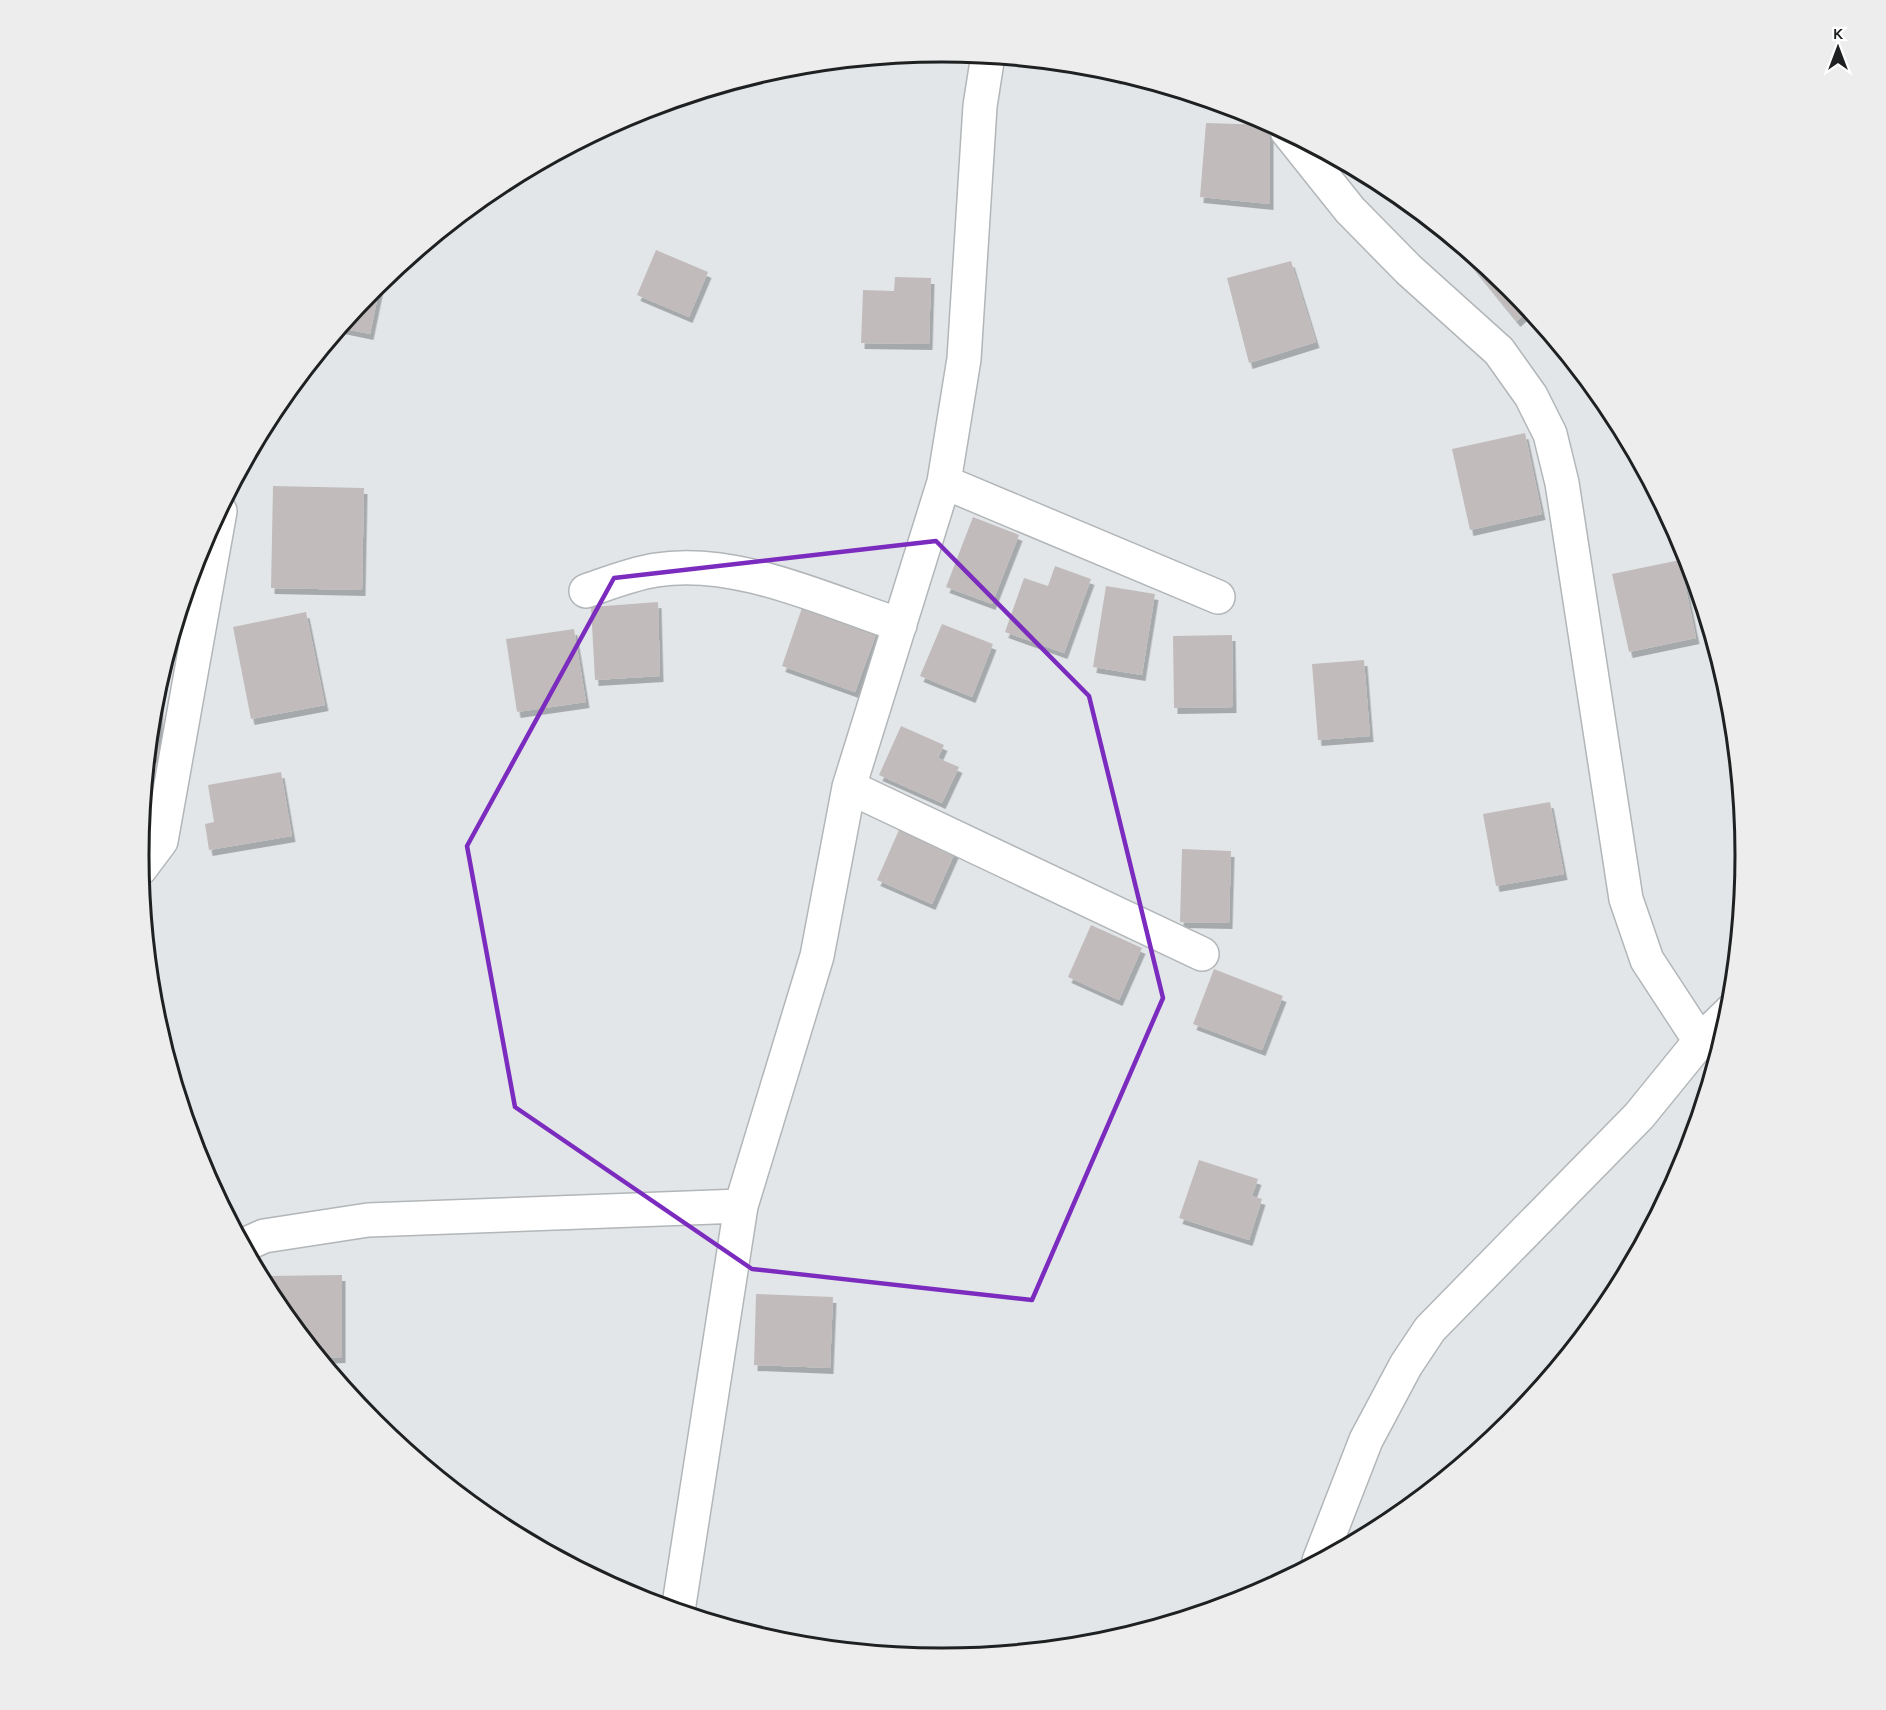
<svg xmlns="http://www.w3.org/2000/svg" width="1886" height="1710" font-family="Karla,sans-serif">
<defs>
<filter id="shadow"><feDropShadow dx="3.5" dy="6" stdDeviation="0" flood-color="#0004"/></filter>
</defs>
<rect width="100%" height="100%" fill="#e3e6e9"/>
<!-- building -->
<path fill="#c1bcbb" filter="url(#shadow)" d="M 1105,68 L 1122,73 L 1117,79 Z
M 1206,123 L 1270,125 L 1270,204 L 1200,197 Z
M 1449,237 L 1512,287 L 1530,309 L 1517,321 Z
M 656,250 L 708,272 L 689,317 L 637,295 Z
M 1291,261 L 1316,342 L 1249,363 L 1227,278 Z
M 895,277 L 931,278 L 929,344 L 861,343 L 863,290 L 894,291 Z
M 381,281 L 370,334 L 341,328 L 375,286 Z
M 1525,433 L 1542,514 L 1470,530 L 1452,449 Z
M 273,486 L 364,488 L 362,590 L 271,588 Z
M 973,517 L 1019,535 L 992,604 L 946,587 Z
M 1680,560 L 1696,638 L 1629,652 L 1612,574 Z
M 1055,566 L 1091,579 L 1064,653 L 1005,632 L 1024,578 L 1048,586 Z
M 1106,586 L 1155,594 L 1142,675 L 1093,667 Z
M 658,602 L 660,676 L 595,680 L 591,607 Z
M 804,602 L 878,629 L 855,692 L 782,666 Z
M 306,612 L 325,705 L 251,719 L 233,627 Z
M 942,624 L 993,644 L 972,697 L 920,676 Z
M 574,629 L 586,702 L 517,712 L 506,639 Z
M 1232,635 L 1233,707 L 1174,708 L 1173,636 Z
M 1364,660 L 1370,736 L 1318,740 L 1312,664 Z
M 161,678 L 158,758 L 149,757 L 155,698 Z
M 901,726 L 944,745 L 938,758 L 959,767 L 942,803 L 879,775 Z
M 281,772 L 292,836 L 209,850 L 205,824 L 214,822 L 208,785 Z
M 1550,802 L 1564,874 L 1496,886 L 1483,814 Z
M 902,823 L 957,848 L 932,904 L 877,880 Z
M 1182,849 L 1231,851 L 1229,923 L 1180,922 Z
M 1091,925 L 1142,948 L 1119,1000 L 1068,977 Z
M 1214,969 L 1283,996 L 1262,1050 L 1193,1024 Z
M 1199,1160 L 1258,1179 L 1252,1196 L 1262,1199 L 1249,1240 L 1179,1218 Z
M 342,1275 L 342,1357 L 320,1358 L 274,1301 L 265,1284 L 265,1276 Z
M 756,1294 L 833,1297 L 830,1368 L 754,1365 Z"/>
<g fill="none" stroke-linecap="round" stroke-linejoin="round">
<defs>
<path id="minor" d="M 1287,131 L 1350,210 L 1409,270 L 1499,351 L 1531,396 L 1550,434 L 1562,483 L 1626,899 L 1647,960 L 1700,1041
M 944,482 L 1218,597
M 586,591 C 609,583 631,574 656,570 C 736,557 824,600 900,625
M 849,787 L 1202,954
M 140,869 L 161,841 L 220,511
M 244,1245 L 264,1236 L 368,1220 L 741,1206
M 1319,1561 L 1366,1440 L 1406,1365 L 1430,1329 L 1639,1116 L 1700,1041 L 1732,1010
M 678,1611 L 741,1206 L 817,956 L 849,787 L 944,482 L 964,359 L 980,106 L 988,55"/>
</defs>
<!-- minor casing -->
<use href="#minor" stroke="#b2b6b8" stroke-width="36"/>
<!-- minor -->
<use href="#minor" stroke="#fff" stroke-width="33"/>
</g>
<!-- marked area -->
<path fill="none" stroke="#7b2cbf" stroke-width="4.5" stroke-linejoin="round" d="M 936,541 L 1089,696 L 1163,998 L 1032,1300 L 752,1269 L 515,1107 L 467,846 L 614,578 Z"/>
<!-- crop -->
<path d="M0 0H1886V1710H0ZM149 855a793 793 0 1 1 1586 0a793 793 0 1 1-1586 0Z" fill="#ededed" fill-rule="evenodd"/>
<path fill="none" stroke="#1e2021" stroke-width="3" d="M149 855a793 793 0 1 1 1586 0a793 793 0 1 1-1586 0Z"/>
<!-- north arrow -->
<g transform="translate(1838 48)" stroke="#ffffff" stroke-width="4.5" paint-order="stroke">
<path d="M0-4.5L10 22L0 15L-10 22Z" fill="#1e2021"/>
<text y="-9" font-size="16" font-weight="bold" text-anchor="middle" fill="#1e2021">K</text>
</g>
</svg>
